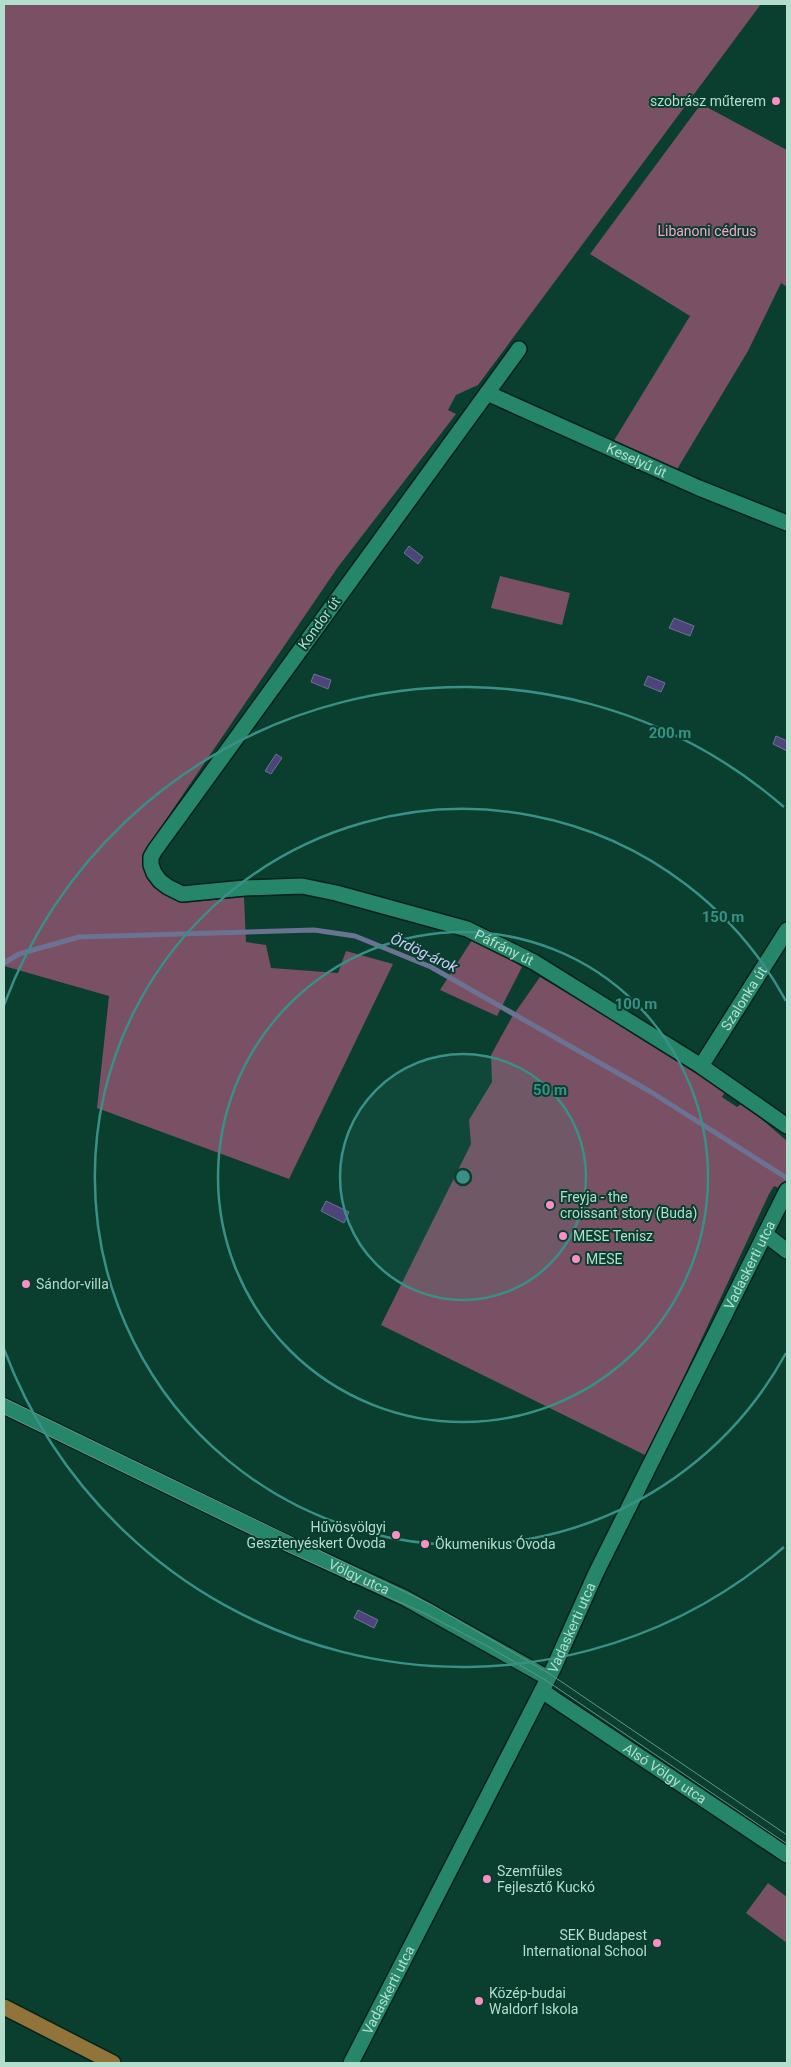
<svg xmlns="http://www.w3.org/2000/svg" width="791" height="2067" font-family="Roboto,sans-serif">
<rect width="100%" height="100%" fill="#0a3e2f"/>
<!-- green -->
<path fill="#795064" d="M 4,4 L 761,4 L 478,385 L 456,395 L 448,410 L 456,414 L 338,567 L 152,840 L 145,856 L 177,893 L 183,903 L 244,897 L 246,942 L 266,945 L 271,968 L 338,973 L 346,951 L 393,964 L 289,1179 L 97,1108 L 109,996 L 4,966 Z
M 701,104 L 787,150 L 787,287 L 781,283 L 748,351 L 673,476 L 610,447 L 690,316 L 590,254 Z
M 500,576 L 570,593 L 562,625 L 491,608 Z
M 472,940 L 495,950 L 522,967 L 497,1016 L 440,990 Z
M 540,977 L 675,1055 L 725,1092 L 722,1097 L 737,1107 L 743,1103 L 787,1141 L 787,1192 L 774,1186 L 769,1194 L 647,1456 L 381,1325 L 471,1144 L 469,1120 L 492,1082 L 491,1055 L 512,1017 Z
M 768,1883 L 787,1897 L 787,1943 L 746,1913 Z"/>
<!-- water -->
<path fill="#4d447b" stroke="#6c7293" d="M 409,546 L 423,557 L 418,564 L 404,553 Z
M 674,618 L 694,626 L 690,636 L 669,628 Z
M 314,674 L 331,680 L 328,689 L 311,682 Z
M 648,676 L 665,683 L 661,692 L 644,685 Z
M 776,736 L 787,741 L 787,751 L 773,744 Z
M 276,754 L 282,758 L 271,774 L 265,771 Z
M 326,1201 L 349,1212 L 344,1223 L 321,1211 Z
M 358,1610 L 378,1620 L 374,1628 L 354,1618 Z"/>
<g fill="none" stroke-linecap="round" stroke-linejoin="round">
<!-- stream -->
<path stroke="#6c7293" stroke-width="5" d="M 4,963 L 19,954 L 79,937 L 314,930 L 355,936 L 431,967 L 651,1092 L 787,1178"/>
<defs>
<g id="minor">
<path id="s1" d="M 519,349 L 155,850 L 151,857 L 151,865 L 154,873 L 160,881 L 168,887 L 182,894 L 245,888 L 302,886 L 336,893 L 467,929 L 534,962 L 701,1066 L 787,1126"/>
<path id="s2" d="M 487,393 L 699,488 L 787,523"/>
<path id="s3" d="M 701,1066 L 787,930"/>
<path d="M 765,1234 L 787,1251"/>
<path id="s4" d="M 4,1406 L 284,1542 L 405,1598 L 548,1678"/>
<path id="s5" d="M 542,1691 L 787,1855"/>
<path id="s6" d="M 351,2063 L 554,1667 L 596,1573 L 787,1190"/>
</g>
<path id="major" d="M 4,2007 L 113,2063"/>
</defs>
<!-- minor casing -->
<use href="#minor" stroke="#042219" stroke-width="18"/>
<!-- major casing -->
<use href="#major" stroke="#042219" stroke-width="18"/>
<!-- minor -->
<use href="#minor" stroke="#26866a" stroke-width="15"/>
<!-- major -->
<use href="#major" stroke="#917439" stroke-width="15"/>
<!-- tram -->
<path stroke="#649383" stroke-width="1" d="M 4,1398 L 432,1605 L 550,1674 L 787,1835
M 4,1414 L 275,1546 L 426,1614 L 489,1647 L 547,1681 L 787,1844"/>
</g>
<!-- distance rings -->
<circle cx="463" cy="1177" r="123" fill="#389086" fill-opacity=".12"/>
<g fill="none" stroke="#389086" stroke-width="2.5">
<circle cx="463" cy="1177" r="123"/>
<circle cx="463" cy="1177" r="245"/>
<path d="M786 1353A368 368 0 1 1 786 1001"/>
<path d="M784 1547A490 490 0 0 1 4 1349M4 1005A490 490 0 0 1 784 807"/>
</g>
<!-- markers -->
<g fill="#fa8fc6" stroke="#0a3e2f" stroke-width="2">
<circle cx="776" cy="101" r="5"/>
<circle cx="550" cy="1205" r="5"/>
<circle cx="563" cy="1236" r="5"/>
<circle cx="576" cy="1259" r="5"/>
<circle cx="26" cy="1284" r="5"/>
<circle cx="396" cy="1535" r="5"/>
<circle cx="425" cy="1544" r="5"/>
<circle cx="487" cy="1879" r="5"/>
<circle cx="657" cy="1943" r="5"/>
<circle cx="479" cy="2001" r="5"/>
</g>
<g text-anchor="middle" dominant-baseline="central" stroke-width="4" stroke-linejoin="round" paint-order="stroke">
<!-- poi labels -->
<g font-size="14" fill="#b3ddcc" stroke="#0a3e2f" text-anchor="start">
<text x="766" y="101" text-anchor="end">szobrász műterem</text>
<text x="560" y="1197">Freyja - the<tspan x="560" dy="16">croissant story (Buda)</tspan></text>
<text x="573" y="1236">MESE Tenisz</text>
<text x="586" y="1259">MESE</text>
<text x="36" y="1284">Sándor-villa</text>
<text x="386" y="1527" text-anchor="end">Hűvösvölgyi<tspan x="386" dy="16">Gesztenyéskert Óvoda</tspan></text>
<text x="435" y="1544">Ökumenikus Óvoda</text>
<text x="497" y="1871">Szemfüles<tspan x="497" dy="16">Fejlesztő Kuckó</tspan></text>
<text x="647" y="1935" text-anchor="end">SEK Budapest<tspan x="647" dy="16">International School</tspan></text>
<text x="489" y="1993">Közép-budai<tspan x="489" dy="16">Waldorf Iskola</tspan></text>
</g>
<!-- park labels -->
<g font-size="14" fill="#fba1cd" stroke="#0a3e2f">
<text x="707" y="231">Libanoni cédrus</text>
</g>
<!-- street labels -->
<g font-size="14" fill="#b3ddcc" stroke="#0a3e2f">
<text stroke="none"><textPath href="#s2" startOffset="164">Keselyű út</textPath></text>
<text transform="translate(319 623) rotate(-54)">Kondor út</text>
<text stroke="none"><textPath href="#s1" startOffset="1012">Páfrány út</textPath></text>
<text stroke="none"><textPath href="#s3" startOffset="80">Szalonka út</textPath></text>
<text stroke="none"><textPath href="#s6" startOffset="892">Vadaskerti utca</textPath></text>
<text stroke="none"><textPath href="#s4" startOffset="394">Völgy utca</textPath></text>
<text stroke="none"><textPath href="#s6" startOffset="488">Vadaskerti utca</textPath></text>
<text stroke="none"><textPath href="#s5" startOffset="148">Alsó Völgy utca</textPath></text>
<text stroke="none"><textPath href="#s6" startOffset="82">Vadaskerti utca</textPath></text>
</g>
<!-- water labels -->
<g font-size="15" font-style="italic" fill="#cecafd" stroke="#0a3e2f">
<text transform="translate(424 953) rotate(25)">Ördög-árok</text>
</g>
</g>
<circle cx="463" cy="1177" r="8" fill="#389086" stroke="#0a3e2f" stroke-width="2.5"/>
<g font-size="15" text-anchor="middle" font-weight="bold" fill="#389086" stroke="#0a3e2f" stroke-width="4" stroke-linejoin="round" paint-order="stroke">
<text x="670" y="738">200 m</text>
<text x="723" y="922">150 m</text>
<text x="636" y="1009">100 m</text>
<text x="550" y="1095">50 m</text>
</g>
<!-- border -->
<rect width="791" height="2067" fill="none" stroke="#b3ddcc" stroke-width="10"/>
</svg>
